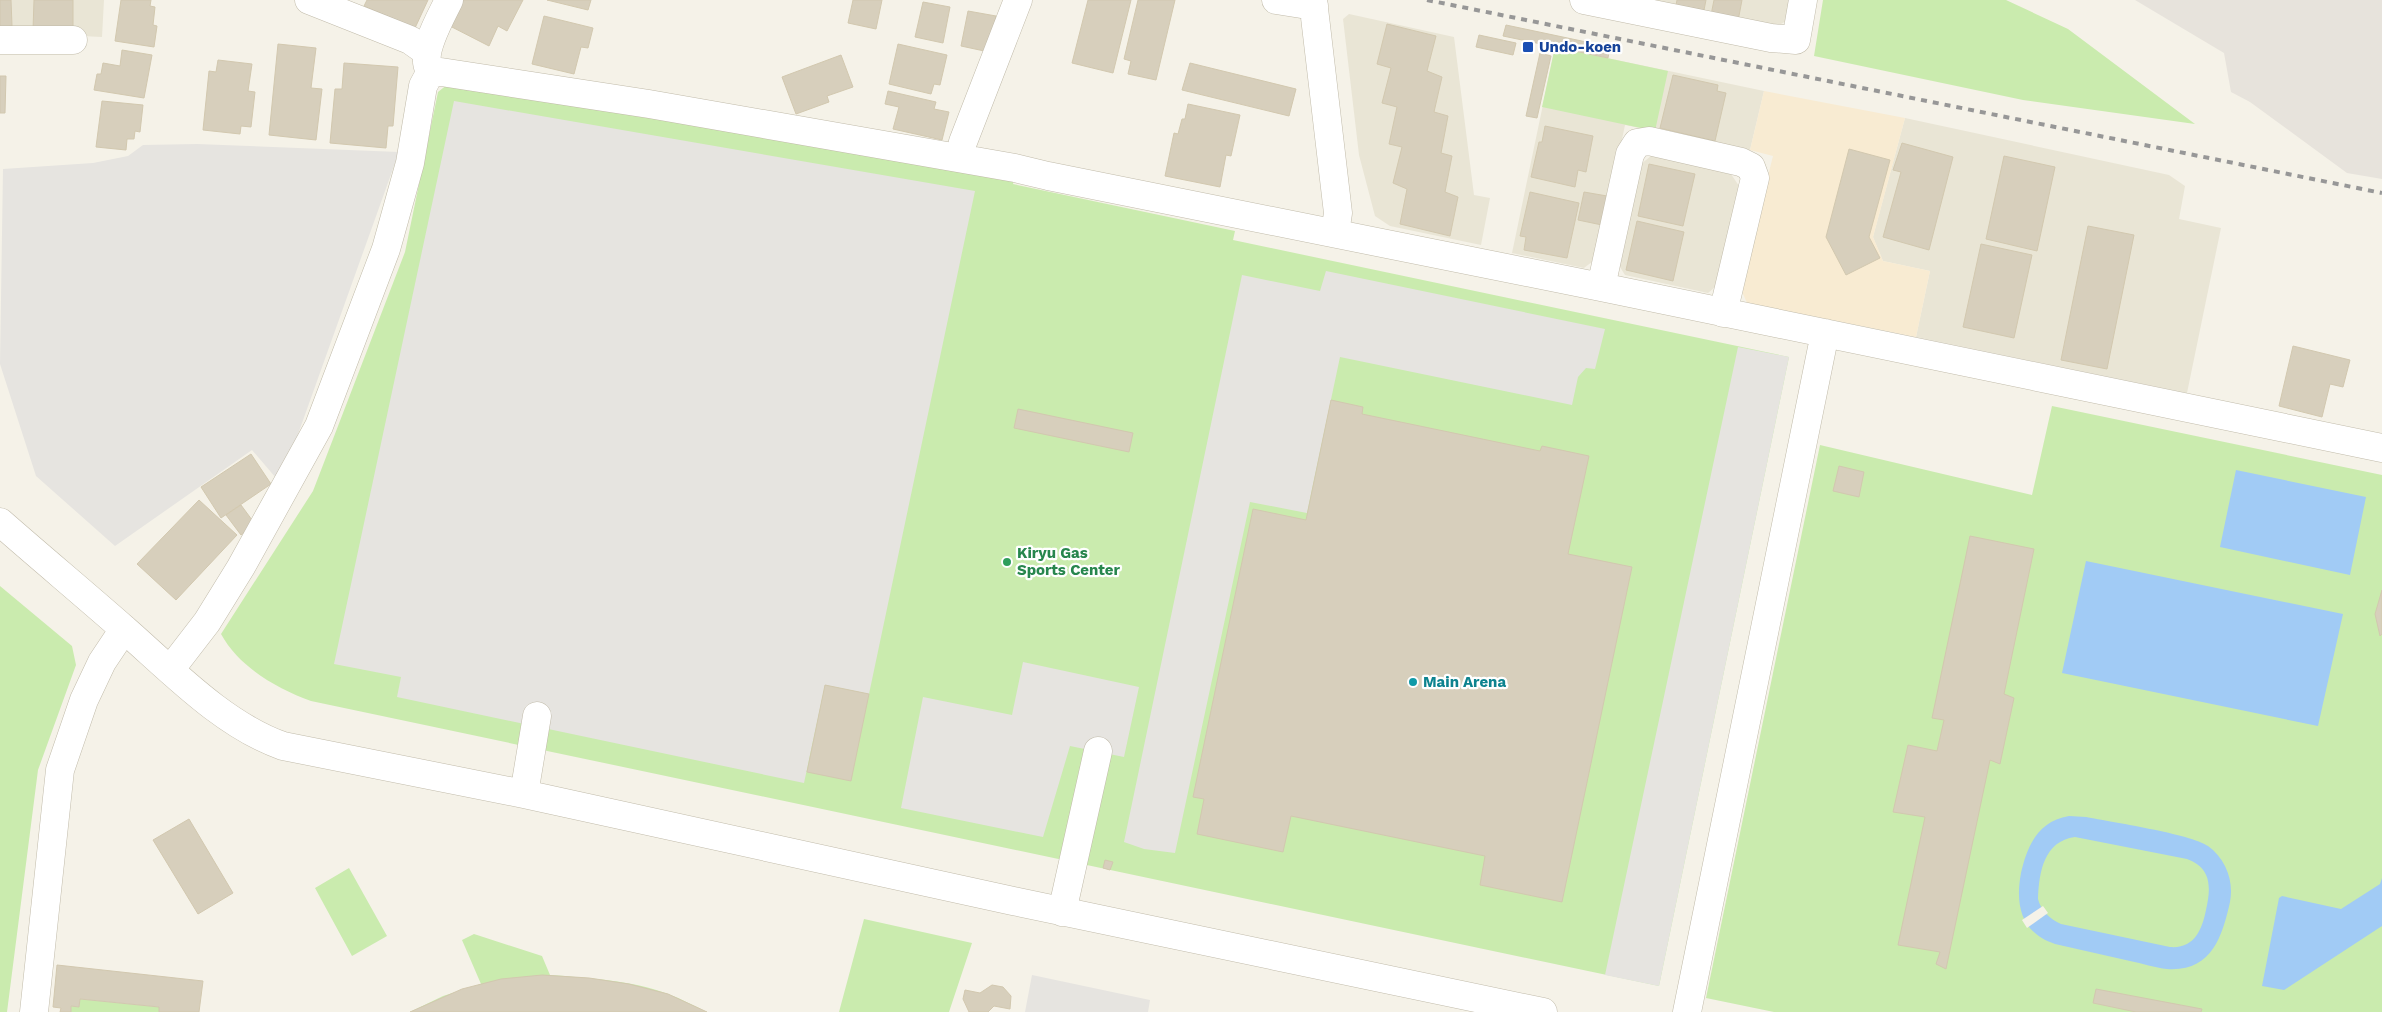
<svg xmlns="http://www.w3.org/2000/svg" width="2382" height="1012" font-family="'Work Sans',sans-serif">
<rect width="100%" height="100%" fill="#f5f2e8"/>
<!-- residential -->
<path fill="#e9e5d5" d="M 0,0 L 104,0 L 102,37 L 0,32 Z
M 1634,0 L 1789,0 L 1786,21 L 1771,30 Z
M 1349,14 L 1454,37 L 1474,195 L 1490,198 L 1481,245 L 1390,226 L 1375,216 L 1359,155 L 1343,19 Z
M 1555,47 L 1764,91 L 1750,150 L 1625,125 L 1597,258 L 1584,268 L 1512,253 Z
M 1905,118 L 2169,175 L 2185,186 L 2179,219 L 2221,228 L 2187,393 L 1916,337 L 1930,271 L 1883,261 L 1873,237 Z
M 1651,156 L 1729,171 L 1741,189 L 1721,282 L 1708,293 L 1625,275 L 1618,264 L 1641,164 Z"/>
<!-- commercial -->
<path fill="#f8ebd2" d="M 1764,91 L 1905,118 L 1873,237 L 1883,261 L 1930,271 L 1916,337 L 1747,303 L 1740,287 L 1773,156 L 1750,150 Z"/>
<!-- industrial -->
<path fill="#e7e3dc" d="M 2135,0 L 2382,0 L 2382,179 L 2347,173 L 2250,102 L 2231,92 L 2224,53 Z"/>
<!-- green -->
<path fill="#caebae" d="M 1823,0 L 2006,0 L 2068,29 L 2195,124 L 2023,100 L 1814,56 Z
M 1555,47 L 1668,71 L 1655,131 L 1542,107 Z
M 448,84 L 1014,178 L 1013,184 L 1235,231 L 1233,240 L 1789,357 L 1659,986 L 311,701 C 276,688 239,667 221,634 L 313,491 L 405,252 L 438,92 Z
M 2052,406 L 2382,475 L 2382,1012 L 1774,1012 L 1706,998 L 1820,445 L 2032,495 Z
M 0,586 L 72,646 L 76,665 L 38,770 L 7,1012 L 0,1012 Z
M 349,868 L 387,936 L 352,956 L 315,888 Z
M 864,919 L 972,943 L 949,1012 L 839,1012 Z
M 474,934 L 542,956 L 550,975 C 589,978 631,980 668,994 C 682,999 694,1006 707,1012 L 410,1012 L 443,996 L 481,984 L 462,940 Z
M 80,999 L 159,1007 L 159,1012 L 71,1012 L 71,1006 L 79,1007 Z"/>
<!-- parking -->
<path fill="#e6e4e0" d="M 454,101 L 975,191 L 869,694 L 825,685 L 804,783 L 397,697 L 401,677 L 334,664 Z
M 197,144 L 399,152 L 297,437 L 276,478 L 252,450 L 115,546 L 36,476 L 0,364 L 3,169 L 93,163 L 128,156 L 143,145 Z
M 1326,271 L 1605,329 L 1595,369 L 1586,368 L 1578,377 L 1572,405 L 1340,357 L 1307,513 L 1250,502 L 1175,853 L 1144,849 L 1124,842 L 1242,275 L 1320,291 Z
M 1738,347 L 1789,357 L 1659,986 L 1605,975 Z
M 1023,662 L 1139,687 L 1124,757 L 1070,746 L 1043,837 L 901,808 L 923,697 L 1012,715 Z
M 1032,975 L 1150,1000 L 1148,1012 L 1025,1012 Z"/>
<!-- water -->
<path fill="#a1cbf5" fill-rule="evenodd" d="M 2236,470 L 2366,497 L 2350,575 L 2220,547 Z
M 2086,561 L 2343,614 L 2318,726 L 2062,673 Z
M 2069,816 L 2086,817 C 2111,822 2191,834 2208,846 C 2226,859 2234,881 2230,902 C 2222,938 2211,972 2167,969 C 2155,968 2142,963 2130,961 C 2105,955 2080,950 2055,944 C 2021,933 2015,905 2021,873 C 2027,846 2038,821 2069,816 ZM 2075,837 L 2187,859 C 2212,868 2211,888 2206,910 C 2202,930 2194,949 2170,947 L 2061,924 C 2050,919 2041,911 2038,899 C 2039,872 2044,841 2075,837 Z
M 2382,878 L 2382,926 L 2284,990 L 2262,986 L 2279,898 L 2282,896 L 2341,909 L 2380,884 Z"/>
<!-- pier -->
<path fill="#f5f2e8" d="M 2043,906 L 2048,913 L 2027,928 L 2022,920 Z"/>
<!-- building -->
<path fill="#d7cfbc" stroke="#d2c8af" d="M 0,0 L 11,0 L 12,26 L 0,27 Z
M 34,0 L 73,0 L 73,30 L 33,30 Z
M 121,0 L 151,0 L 150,6 L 155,7 L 153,25 L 157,26 L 154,47 L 115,41 Z
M 367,0 L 428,0 L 415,28 L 364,6 Z
M 461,0 L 523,0 L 507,31 L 498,26 L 489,46 L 448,25 Z
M 547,0 L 591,0 L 588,10 Z
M 853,0 L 882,0 L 876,29 L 848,23 Z
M 1088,0 L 1131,0 L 1113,73 L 1072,63 Z
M 1138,0 L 1175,0 L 1156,80 L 1128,74 L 1131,61 L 1124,59 Z
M 1677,0 L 1706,0 L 1704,10 L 1676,5 Z
M 1714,0 L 1742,0 L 1738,21 L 1711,15 Z
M 923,2 L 950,7 L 943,43 L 915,37 Z
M 968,11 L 996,16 L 989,52 L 961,46 Z
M 544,16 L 593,28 L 588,48 L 581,47 L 574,74 L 532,64 Z
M 1387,24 L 1436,36 L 1427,71 L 1442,77 L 1434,112 L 1448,116 L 1441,153 L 1452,156 L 1445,192 L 1458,197 L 1450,236 L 1400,224 L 1407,189 L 1393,183 L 1402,147 L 1389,144 L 1397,107 L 1382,103 L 1391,68 L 1377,64 Z
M 1506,25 L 1610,47 L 1608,58 L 1503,36 Z
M 1479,35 L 1516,43 L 1513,55 L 1476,47 Z
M 278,44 L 316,48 L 311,88 L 322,89 L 316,140 L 269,135 Z
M 898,44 L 947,55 L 940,85 L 934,84 L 931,94 L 889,84 Z
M 122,50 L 152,55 L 144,98 L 94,90 L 97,74 L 101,74 L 103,63 L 120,66 Z
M 1540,53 L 1551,56 L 1537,118 L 1526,116 Z
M 841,55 L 853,87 L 827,96 L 829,102 L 796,114 L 782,77 Z
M 218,60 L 252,64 L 248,91 L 255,92 L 251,127 L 241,126 L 240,134 L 203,130 L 209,71 L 216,72 Z
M 344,63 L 398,67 L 393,126 L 388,126 L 386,148 L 330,143 L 335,89 L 342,89 Z
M 1190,63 L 1296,89 L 1289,116 L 1182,90 Z
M 1673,75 L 1718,85 L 1717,91 L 1726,93 L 1715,141 L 1660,128 Z
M 0,76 L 6,76 L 5,113 L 0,113 Z
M 888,91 L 936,102 L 934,109 L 949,112 L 942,140 L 893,129 L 899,107 L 885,104 Z
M 102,101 L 143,105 L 140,132 L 135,131 L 134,139 L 127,139 L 126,150 L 96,147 Z
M 1188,104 L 1240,115 L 1231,156 L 1226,155 L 1220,187 L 1165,176 L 1174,133 L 1178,134 L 1182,119 L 1185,119 Z
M 1545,126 L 1593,136 L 1586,172 L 1578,170 L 1575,187 L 1531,177 L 1539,142 L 1542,142 Z
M 1902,143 L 1953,157 L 1929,250 L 1883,237 L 1901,172 L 1893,170 Z
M 1849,149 L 1890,160 L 1869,237 L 1880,258 L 1846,275 L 1826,237 Z
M 2004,156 L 2055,167 L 2037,251 L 1986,239 Z
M 1649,164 L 1695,174 L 1683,226 L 1638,216 Z
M 1530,192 L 1579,203 L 1567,258 L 1524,250 L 1526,237 L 1520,236 Z
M 1584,192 L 1607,196 L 1602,225 L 1578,220 Z
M 1637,221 L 1684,232 L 1673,281 L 1626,270 Z
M 2088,226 L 2134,235 L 2107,369 L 2061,360 Z
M 1981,244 L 2032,255 L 2014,338 L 1963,327 Z
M 2293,346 L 2350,360 L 2343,387 L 2330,384 L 2322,417 L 2279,406 Z
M 1331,400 L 1363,407 L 1362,414 L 1540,451 L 1542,446 L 1589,456 L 1568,554 L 1632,567 L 1562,902 L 1480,885 L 1485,856 L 1291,816 L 1283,852 L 1197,834 L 1204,799 L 1193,797 L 1253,509 L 1306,520 Z
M 1018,409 L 1133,433 L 1129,452 L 1014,428 Z
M 251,454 L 271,484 L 221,518 L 201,487 Z
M 1839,466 L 1864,472 L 1859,497 L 1833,491 Z
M 199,500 L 237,535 L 176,600 L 137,564 Z
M 241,505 L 255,524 L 241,535 L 226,515 Z
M 1970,536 L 2034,549 L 2004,694 L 2014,698 L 2000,764 L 1990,760 L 1946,969 L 1936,964 L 1940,952 L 1898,945 L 1925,817 L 1893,812 L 1908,745 L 1937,751 L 1944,720 L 1932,718 Z
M 2382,590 L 2382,634 L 2380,636 L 2375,614 Z
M 825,685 L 869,694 L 851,781 L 807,772 Z
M 189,819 L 233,893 L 198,914 L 153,840 Z
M 1105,860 L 1113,862 L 1110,870 L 1103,868 Z
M 57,965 L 203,981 L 199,1012 L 159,1012 L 159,1007 L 80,999 L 79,1007 L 71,1006 L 71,1012 L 60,1012 L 61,1008 L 53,1007 Z
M 542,975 L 589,978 L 629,984 L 668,994 L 707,1012 L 410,1012 L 462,989 L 501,979 Z
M 992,985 L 1003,987 L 1011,996 L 1010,1009 L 994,1006 L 988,1012 L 969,1012 L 963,999 L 965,990 L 980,993 Z
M 2096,989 L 2202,1009 L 2201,1012 L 2136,1012 L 2093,1003 Z"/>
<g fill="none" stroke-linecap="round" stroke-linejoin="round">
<defs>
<path id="minor" d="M 309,0 L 410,40 L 427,52
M 1276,0 L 1314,6
M 1313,0 L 1338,213 L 1335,233
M 1584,0 L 1771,38 L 1796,40 L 1803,0
M 0,40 L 73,40
M 429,69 C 420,52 441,17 449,0
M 959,157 L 963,142 L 1018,0
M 1601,287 L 1630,154 L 1637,143 L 1649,141 L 1741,162 L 1751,167 L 1755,178 L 1723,313
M 0,522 C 41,558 83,593 124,629 C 171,670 223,725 283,746 L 524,794 L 1013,901 L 1543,1012
M 170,670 L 207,622 L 241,567 L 319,426 L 386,249 L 410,163 L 423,86 L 430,73 L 441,72 L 649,104 L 1015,168 L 1048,176 L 1601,287 L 2382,448
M 524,794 L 537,716
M 1062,912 L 1098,751
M 34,1012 L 60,770 L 84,700 L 102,662 L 124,629
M 1687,1012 L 1825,333"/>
</defs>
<!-- minor casing -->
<use href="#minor" stroke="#c1bbaa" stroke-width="29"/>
<!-- minor -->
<use href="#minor" stroke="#fff" stroke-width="28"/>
<!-- rail -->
<path stroke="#979797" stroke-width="4" stroke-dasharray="6 6" stroke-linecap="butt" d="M 1427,0 L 2382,193"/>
</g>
<!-- markers -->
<rect fill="#1a4fb4" stroke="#fff" stroke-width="2" x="1522" y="41" width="12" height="12" rx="2.5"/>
<circle fill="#2e9e5b" stroke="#fff" stroke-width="2" cx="1007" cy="562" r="5"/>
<circle fill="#0f9aa8" stroke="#fff" stroke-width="2" cx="1413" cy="682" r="5"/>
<g text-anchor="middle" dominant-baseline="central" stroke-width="4.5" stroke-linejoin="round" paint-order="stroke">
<!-- transit labels -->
<g font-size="15" font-weight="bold" fill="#164399" stroke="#fff" text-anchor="start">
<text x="1539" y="47">Undo-koen</text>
</g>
<!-- leisure labels -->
<g font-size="15" font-weight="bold" fill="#27864d" stroke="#fff" text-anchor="start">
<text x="1017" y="553">Kiryu Gas<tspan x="1017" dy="17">Sports Center</tspan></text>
</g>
<!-- culture labels -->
<g font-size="15" font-weight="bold" fill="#0d838f" stroke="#fff" text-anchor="start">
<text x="1423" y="682">Main Arena</text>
</g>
</g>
</svg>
